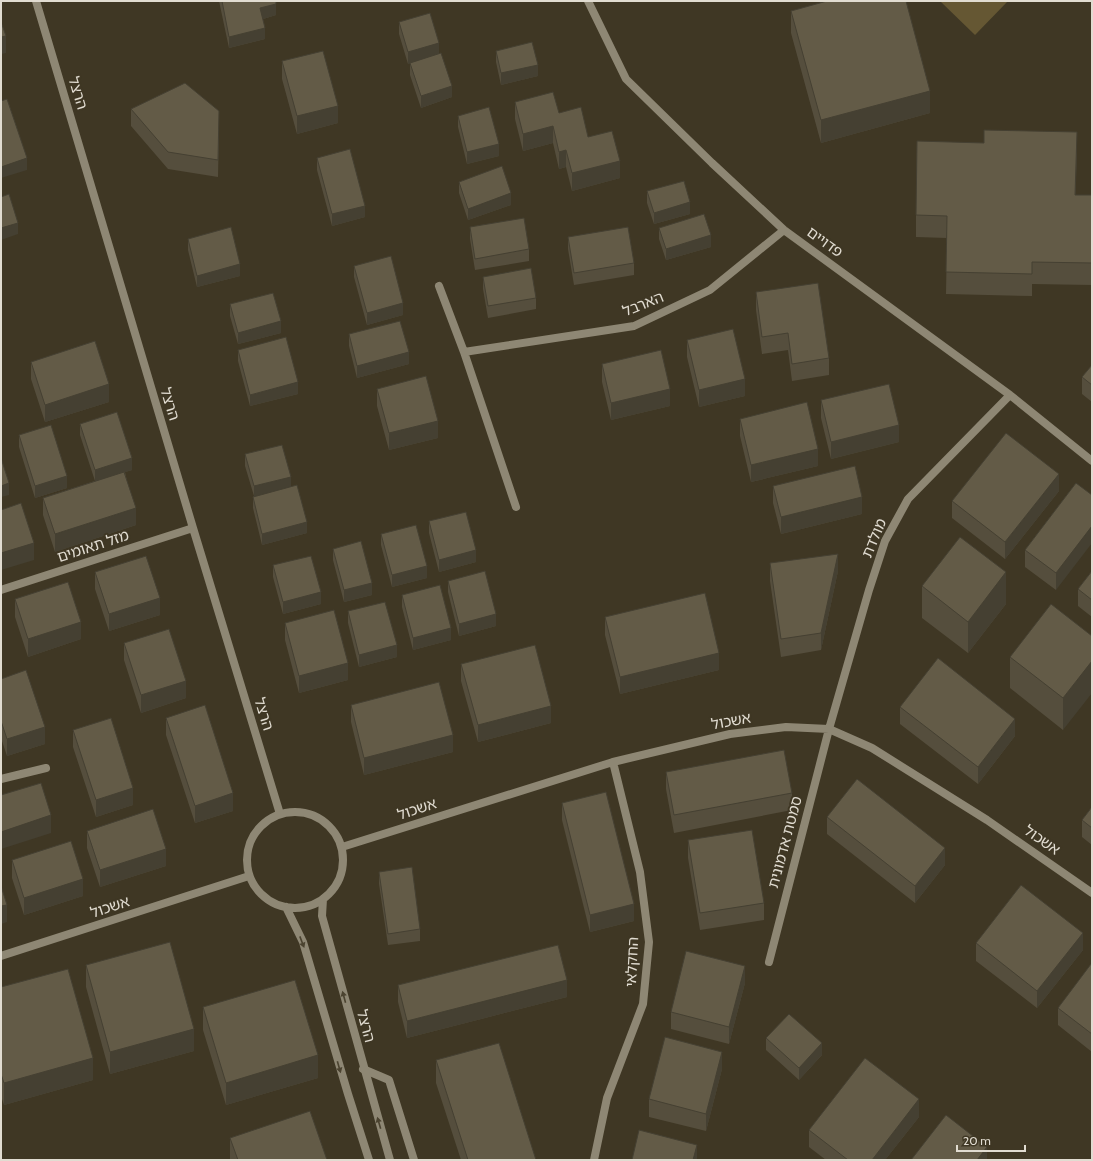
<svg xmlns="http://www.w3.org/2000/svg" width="1093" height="1161" font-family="Cabin,'Noto Sans Hebrew',sans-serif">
<rect width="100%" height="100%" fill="#3f3724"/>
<!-- green -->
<path fill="#655733" d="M 940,1 L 1008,1 L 975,35 Z"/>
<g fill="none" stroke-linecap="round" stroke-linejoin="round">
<!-- service -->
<path stroke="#8e8774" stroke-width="8" d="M 363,1069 L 389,1080 L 414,1160"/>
<!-- minor -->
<path stroke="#8e8774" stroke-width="8" d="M 36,1 L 193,528 L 280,814
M 588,1 L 626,79 L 712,163 L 784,230 L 1010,395 L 1092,461
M 439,286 L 464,352
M 516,507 L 464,352 L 634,326 L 710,290 L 784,230
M 1,590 L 193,528
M 1,779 L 46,768
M247 860a48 48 0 1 1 96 0a48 48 0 1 1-96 0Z
M 342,847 L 613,762 L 730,734 L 786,727 L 829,729 L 872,748 L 987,820 L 1092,893
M 323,899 L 322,916 L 390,1160
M 286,907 L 303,942 L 348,1094 L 369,1160
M 1,956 L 249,876
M 769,962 L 829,729 L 869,590 L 885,541 L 908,499 L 1010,395
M 594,1160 L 607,1098 L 643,1004 L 649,942 L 640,872 L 613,762"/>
</g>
<!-- wall -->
<path fill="#554e3d" d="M 219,1 L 276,1 L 276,15 L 263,19 L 265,39 L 229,48 Z
M 791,11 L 930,113 L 821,143 L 791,33 Z
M 399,22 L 439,53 L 452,97 L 421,108 L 410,75 L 410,63 L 408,64 L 399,34 Z
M 496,51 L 538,76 L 501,85 L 496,62 Z
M 282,61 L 338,123 L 297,134 L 282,79 Z
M 515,102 L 559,113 L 588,137 L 620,178 L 572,191 L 566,167 L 559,169 L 553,143 L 523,151 L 515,119 Z
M 131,109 L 219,129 L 218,177 L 168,169 L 131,126 Z
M 458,116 L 499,156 L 467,164 L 458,127 Z
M 1077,154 L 1075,195 L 1092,195 L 1092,285 L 1032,284 L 1032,296 L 946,294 L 947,238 L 916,237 L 916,215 Z
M 317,158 L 365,217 L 332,226 L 317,170 Z
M 459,182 L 511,205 L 468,220 L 459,193 Z
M 647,191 L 690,214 L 654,224 L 647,203 Z
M 470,227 L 529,249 L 529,261 L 475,270 L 470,239 Z
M 659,228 L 711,247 L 666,260 L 659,239 Z
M 568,237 L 634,263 L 634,275 L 574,285 L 568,249 Z
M 188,239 L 240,276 L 197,287 L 188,250 Z
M 354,266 L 403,315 L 367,325 L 354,277 Z
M 483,277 L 536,298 L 536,309 L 488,318 L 483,289 Z
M 756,292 L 829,358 L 829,375 L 792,381 L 788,350 L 762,354 L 756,310 Z
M 230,304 L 281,333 L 238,344 L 230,316 Z
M 349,334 L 409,364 L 357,378 L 349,346 Z
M 687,340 L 745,396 L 699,407 L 687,357 Z
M 238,350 L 298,394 L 250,406 L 238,361 Z
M 31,362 L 109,402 L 45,422 L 31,379 Z
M 602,364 L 670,406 L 611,420 L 602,382 Z
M 1092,365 L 1092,402 L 1082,394 L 1082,377 Z
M 377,389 L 438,438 L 389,450 L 377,406 Z
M 821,400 L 899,442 L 831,459 L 821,418 Z
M 740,419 L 818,466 L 751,482 L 740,436 Z
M 80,424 L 132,470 L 125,472 L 136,525 L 55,552 L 43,515 L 43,498 L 95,481 L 80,435 Z
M 19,435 L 67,488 L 35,498 L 19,447 Z
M 245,454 L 291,487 L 307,533 L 262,545 L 253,508 L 253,497 L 254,496 L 245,466 Z
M 1076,483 L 1056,590 L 1025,567 L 1025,550 Z
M 773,486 L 862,514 L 781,534 L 773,503 Z
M 1059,491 L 1005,559 L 952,518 L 952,501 Z
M 429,521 L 476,562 L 439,572 L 429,533 Z
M 381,534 L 427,578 L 392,587 L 381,545 Z
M 333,549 L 372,595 L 344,602 L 333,560 Z
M 770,563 L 838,571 L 821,650 L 781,657 L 770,581 Z
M 273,565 L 321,604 L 283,614 L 273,577 Z
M 1092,571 L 1092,617 L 1078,606 L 1078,589 Z
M 95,572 L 160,615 L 109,631 L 95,589 Z
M 448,581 L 496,626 L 459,636 L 448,592 Z
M 922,586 L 1006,604 L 968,653 L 922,618 Z
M 402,595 L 451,640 L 413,650 L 402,607 Z
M 15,599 L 81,639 L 28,657 L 15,617 Z
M 348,611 L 397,657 L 359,667 L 348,623 Z
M 605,617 L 719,670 L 620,694 L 605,635 Z
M 285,623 L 348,680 L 299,693 L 285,640 Z
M 1092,636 L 1063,730 L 1010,688 L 1010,657 Z
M 124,643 L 186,698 L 141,713 L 124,660 Z
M 461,664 L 551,723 L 478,742 L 461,681 Z
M 1,679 L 45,744 L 7,756 L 1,738 Z
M 351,705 L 453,752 L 364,775 L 351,722 Z
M 900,707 L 1015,736 L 978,784 L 900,724 Z
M 166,718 L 233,811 L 195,823 L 166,735 Z
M 73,730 L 133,805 L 96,817 L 73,747 Z
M 666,772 L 792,793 L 792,810 L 674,833 L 666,789 Z
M 562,803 L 634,921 L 590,932 L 562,820 Z
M 1092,807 L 1092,845 L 1082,837 L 1082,820 Z
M 827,817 L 945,865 L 915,903 L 827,834 Z
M 87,831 L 166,866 L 100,887 L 87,848 Z
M 688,840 L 764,903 L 764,920 L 700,930 L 688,858 Z
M 12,860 L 83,896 L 24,915 L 12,878 Z
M 379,872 L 420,929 L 420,941 L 388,945 L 379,884 Z
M 976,943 L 1083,950 L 1037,1008 L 976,961 Z
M 86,965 L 194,1051 L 110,1074 L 86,987 Z
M 1092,965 L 1092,1052 L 1058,1025 L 1058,1008 Z
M 745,983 L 729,1044 L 671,1029 L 671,1012 Z
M 398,985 L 567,997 L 407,1038 L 398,1002 Z
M 1,987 L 93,1080 L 4,1105 L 1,1096 Z
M 203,1007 L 318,1078 L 226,1105 L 203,1030 Z
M 766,1038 L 822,1055 L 799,1080 L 766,1050 Z
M 436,1060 L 536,1160 L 461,1160 L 436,1083 Z
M 722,1069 L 706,1131 L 649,1117 L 649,1099 Z
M 919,1117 L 885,1160 L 826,1160 L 809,1147 L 809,1130 Z
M 230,1138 L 327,1160 L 230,1160 Z"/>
<!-- shaded-wall -->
<path fill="#454032" d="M 276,4 L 276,15 L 260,20 L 260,8 Z
M 265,28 L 265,39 L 229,48 L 229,37 Z
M 6,36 L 6,53 L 1,54 L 1,37 Z
M 439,43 L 439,54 L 408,64 L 408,52 Z
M 538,65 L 538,76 L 501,85 L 501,73 Z
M 452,86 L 452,97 L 421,108 L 421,96 Z
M 930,91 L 930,113 L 821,143 L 821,120 Z
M 338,106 L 338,123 L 297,134 L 297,116 Z
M 553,126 L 553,143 L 523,151 L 523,134 Z
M 1077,132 L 1077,154 L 1075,217 L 1075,195 Z
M 499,144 L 499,156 L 467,164 L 467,152 Z
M 566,150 L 566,167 L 559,169 L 559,152 Z
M 27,158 L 27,170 L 1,178 L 1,167 Z
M 620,161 L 620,178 L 572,191 L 572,173 Z
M 511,193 L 511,205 L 468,220 L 468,209 Z
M 690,202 L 690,214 L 654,224 L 654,213 Z
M 365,206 L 365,217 L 332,226 L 332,214 Z
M 18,223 L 18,234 L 1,240 L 1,228 Z
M 711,235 L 711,247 L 666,260 L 666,249 Z
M 240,264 L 240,276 L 197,287 L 197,276 Z
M 403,303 L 403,315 L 367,325 L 367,313 Z
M 281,321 L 281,333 L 238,344 L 238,333 Z
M 409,352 L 409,364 L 357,378 L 357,366 Z
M 745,379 L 745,396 L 699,407 L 699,390 Z
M 298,382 L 298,394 L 250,406 L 250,395 Z
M 109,384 L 109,402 L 45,422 L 45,405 Z
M 670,389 L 670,406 L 611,420 L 611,403 Z
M 438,421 L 438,438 L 389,450 L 389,433 Z
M 899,425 L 899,442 L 831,459 L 831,442 Z
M 818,449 L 818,466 L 751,482 L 751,465 Z
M 132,458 L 132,470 L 95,482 L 95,470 Z
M 1059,474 L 1059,491 L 1005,559 L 1005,542 Z
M 67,476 L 67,488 L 35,498 L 35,486 Z
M 291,477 L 291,488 L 254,498 L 254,486 Z
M 9,483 L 9,495 L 1,497 L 1,486 Z
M 862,497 L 862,514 L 781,534 L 781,517 Z
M 136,508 L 136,525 L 55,552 L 55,534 Z
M 307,522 L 307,533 L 262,545 L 262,534 Z
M 1092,526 L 1092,543 L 1056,590 L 1056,573 Z
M 34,543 L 34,560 L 1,570 L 1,553 Z
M 476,550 L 476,562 L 439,572 L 439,560 Z
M 838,554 L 838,571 L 821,650 L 821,633 Z
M 427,566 L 427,578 L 392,587 L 392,575 Z
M 1006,572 L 1006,604 L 968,653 L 968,622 Z
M 372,583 L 372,595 L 344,602 L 344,590 Z
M 321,592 L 321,604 L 283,614 L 283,602 Z
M 160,598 L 160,615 L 109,631 L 109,614 Z
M 496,614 L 496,626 L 459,636 L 459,624 Z
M 81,622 L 81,639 L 28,657 L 28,639 Z
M 451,628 L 451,640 L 413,650 L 413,638 Z
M 397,645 L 397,657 L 359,667 L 359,655 Z
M 719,653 L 719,670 L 620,694 L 620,677 Z
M 1092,661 L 1092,693 L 1063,730 L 1063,698 Z
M 348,663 L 348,680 L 299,693 L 299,676 Z
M 186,681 L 186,698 L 141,713 L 141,695 Z
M 551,706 L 551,723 L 478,742 L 478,725 Z
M 1015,719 L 1015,736 L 978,784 L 978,767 Z
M 45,727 L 45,744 L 7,756 L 7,739 Z
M 453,735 L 453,752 L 364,775 L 364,758 Z
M 133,788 L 133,805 L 96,817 L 96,800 Z
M 233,793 L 233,811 L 195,823 L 195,806 Z
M 51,815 L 51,833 L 1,849 L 1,832 Z
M 945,848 L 945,865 L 915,903 L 915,886 Z
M 166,849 L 166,866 L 100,887 L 100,870 Z
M 83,879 L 83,896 L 24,915 L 24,898 Z
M 634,904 L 634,921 L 590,932 L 590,915 Z
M 7,905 L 7,922 L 1,924 L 1,906 Z
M 1083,933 L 1083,950 L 1037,1008 L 1037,991 Z
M 745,966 L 745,983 L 729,1044 L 729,1027 Z
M 567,980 L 567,997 L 407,1038 L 407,1021 Z
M 194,1029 L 194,1051 L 110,1074 L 110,1052 Z
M 822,1043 L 822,1055 L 799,1080 L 799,1068 Z
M 722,1052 L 722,1069 L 706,1131 L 706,1114 Z
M 318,1055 L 318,1078 L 226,1105 L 226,1083 Z
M 93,1058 L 93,1080 L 4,1105 L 4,1083 Z
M 919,1099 L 919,1117 L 885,1160 L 872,1160 Z
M 697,1145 L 697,1160 L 693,1160 Z
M 987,1147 L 987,1160 L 977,1160 Z"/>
<!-- building -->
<path fill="#635b47" stroke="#454032" d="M 222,1 L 276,1 L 276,4 L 260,8 L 265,28 L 229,37 Z
M 827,1 L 906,1 L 930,91 L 821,120 L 791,11 Z
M 430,13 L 439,43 L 408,52 L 399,22 Z
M 1,22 L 6,36 L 1,37 Z
M 532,42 L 538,65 L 501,73 L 496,51 Z
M 323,51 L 338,106 L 297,116 L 282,61 Z
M 441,53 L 452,86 L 421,96 L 410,63 Z
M 185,83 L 219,111 L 218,160 L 168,152 L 131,109 Z
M 553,92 L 559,113 L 581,107 L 588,137 L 612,131 L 620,161 L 572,173 L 566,150 L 559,152 L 553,126 L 523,134 L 515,102 Z
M 7,99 L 27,158 L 1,167 L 1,101 Z
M 489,107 L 499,144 L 467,152 L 458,116 Z
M 984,130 L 1077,132 L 1075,195 L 1092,195 L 1092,263 L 1032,262 L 1032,274 L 946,272 L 947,216 L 916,215 L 917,141 L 984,143 Z
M 350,149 L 365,206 L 332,214 L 317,158 Z
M 502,166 L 511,193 L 468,209 L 459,182 Z
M 684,181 L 690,202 L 654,213 L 647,191 Z
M 9,194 L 18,223 L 1,228 L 1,197 Z
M 704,214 L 711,235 L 666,249 L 659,228 Z
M 524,218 L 529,249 L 475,259 L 470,227 Z
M 231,227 L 240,264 L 197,276 L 188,239 Z
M 628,227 L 634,263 L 574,273 L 568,237 Z
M 391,256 L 403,303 L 367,313 L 354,266 Z
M 531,268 L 536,298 L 488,306 L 483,277 Z
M 818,283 L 829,358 L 792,364 L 788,333 L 762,337 L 756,292 Z
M 273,293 L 281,321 L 238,333 L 230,304 Z
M 400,321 L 409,352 L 357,366 L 349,334 Z
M 733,329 L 745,379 L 699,390 L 687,340 Z
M 286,337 L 298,382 L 250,395 L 238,350 Z
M 95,341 L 109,384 L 45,405 L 31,362 Z
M 661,350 L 670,389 L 611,403 L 602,364 Z
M 1092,365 L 1092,385 L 1082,377 Z
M 426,376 L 438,421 L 389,433 L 377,389 Z
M 889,384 L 899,425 L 831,442 L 821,400 Z
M 807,402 L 818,449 L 751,465 L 740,419 Z
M 117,412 L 132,458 L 95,470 L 80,424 Z
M 51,425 L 67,476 L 35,486 L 19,435 Z
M 1006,433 L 1059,474 L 1005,542 L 952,501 Z
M 282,445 L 291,477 L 254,486 L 245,454 Z
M 1,458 L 9,483 L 1,486 Z
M 855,466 L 862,497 L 781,517 L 773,486 Z
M 124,472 L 136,508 L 55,534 L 43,498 Z
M 1076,483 L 1092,495 L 1092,526 L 1056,573 L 1025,550 Z
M 297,485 L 307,522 L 262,534 L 253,497 Z
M 21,503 L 34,543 L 1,553 L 1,510 Z
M 466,512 L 476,550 L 439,560 L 429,521 Z
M 416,525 L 427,566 L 392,575 L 381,534 Z
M 960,537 L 1006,572 L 968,622 L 922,586 Z
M 361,541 L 372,583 L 344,590 L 333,549 Z
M 838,554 L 821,633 L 781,639 L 770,563 Z
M 146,556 L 160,598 L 109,614 L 95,572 Z
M 311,556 L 321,592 L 283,602 L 273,565 Z
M 485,571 L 496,614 L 459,624 L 448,581 Z
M 1092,571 L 1092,600 L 1078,589 Z
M 68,582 L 81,622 L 28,639 L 15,599 Z
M 440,585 L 451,628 L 413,638 L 402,595 Z
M 705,593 L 719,653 L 620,677 L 605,617 Z
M 385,602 L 397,645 L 359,655 L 348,611 Z
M 1051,604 L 1092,636 L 1092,661 L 1063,698 L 1010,657 Z
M 334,610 L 348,663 L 299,676 L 285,623 Z
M 169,629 L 186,681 L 141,695 L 124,643 Z
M 535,645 L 551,706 L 478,725 L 461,664 Z
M 938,658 L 1015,719 L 978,767 L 900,707 Z
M 26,670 L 45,727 L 7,739 L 1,721 L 1,679 Z
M 439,682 L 453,735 L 364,758 L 351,705 Z
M 205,705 L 233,793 L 195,806 L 166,718 Z
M 111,718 L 133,788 L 96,800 L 73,730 Z
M 784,750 L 792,793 L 674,815 L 666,772 Z
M 857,779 L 945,848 L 915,886 L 827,817 Z
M 41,783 L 51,815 L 1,832 L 1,795 Z
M 606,792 L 634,904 L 590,915 L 562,803 Z
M 1092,807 L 1092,828 L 1082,820 Z
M 153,809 L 166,849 L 100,870 L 87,831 Z
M 752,830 L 764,903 L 700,913 L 688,840 Z
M 71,841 L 83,879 L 24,898 L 12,860 Z
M 412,867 L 420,929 L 388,934 L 379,872 Z
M 1021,885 L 1083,933 L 1037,991 L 976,943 Z
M 1,886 L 7,905 L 1,906 Z
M 170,942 L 194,1029 L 110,1052 L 86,965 Z
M 558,945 L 567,980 L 407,1021 L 398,985 Z
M 686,951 L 745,966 L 729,1027 L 671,1012 Z
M 1091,964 L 1092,965 L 1092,1034 L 1058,1008 Z
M 68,969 L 93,1058 L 4,1083 L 1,1074 L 1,987 Z
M 295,980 L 318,1055 L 226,1083 L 203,1007 Z
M 789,1014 L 822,1043 L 799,1068 L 766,1038 Z
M 665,1037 L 722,1052 L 706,1114 L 649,1099 Z
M 499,1043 L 536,1160 L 468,1160 L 436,1060 Z
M 865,1058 L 919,1099 L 872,1160 L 848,1160 L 809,1130 Z
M 310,1111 L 327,1160 L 238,1160 L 230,1138 Z
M 946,1115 L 987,1147 L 977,1160 L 911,1160 Z
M 639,1130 L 697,1145 L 693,1160 L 632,1160 Z"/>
<!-- one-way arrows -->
<defs><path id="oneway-solid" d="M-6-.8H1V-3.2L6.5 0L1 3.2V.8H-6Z"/></defs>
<g fill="#4b4330">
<use href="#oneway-solid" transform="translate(302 942) rotate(69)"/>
<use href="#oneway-solid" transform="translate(344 997) rotate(-105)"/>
<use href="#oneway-solid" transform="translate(339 1067) rotate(74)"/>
<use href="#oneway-solid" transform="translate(379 1123) rotate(-106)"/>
</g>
<g text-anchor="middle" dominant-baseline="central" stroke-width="4" stroke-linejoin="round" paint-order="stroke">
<!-- street labels -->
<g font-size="15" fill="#e1dcd1" stroke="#3f3724">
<text transform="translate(78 93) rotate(73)">הרצל</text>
<text transform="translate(825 242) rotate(36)">פדויים</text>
<text transform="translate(643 304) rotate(-22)">הארבל</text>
<text transform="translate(170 404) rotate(73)">הרצל</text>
<text transform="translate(874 538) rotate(-67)">מולדת</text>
<text transform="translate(93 546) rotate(-18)">מזל תאומים</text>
<text transform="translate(264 714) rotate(73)">הרצל</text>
<text transform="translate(731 721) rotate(-10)">אשכול</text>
<text transform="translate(417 809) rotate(-18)">אשכול</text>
<text transform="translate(1042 840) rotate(35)">אשכול</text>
<text transform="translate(785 842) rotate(-75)">סמטת אדמונית</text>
<text transform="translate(110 907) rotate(-18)">אשכול</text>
<text transform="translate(632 962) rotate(-87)">החקלאי</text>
<text transform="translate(366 1026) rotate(75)">הרצל</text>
</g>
</g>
<!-- border -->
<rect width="1093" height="1161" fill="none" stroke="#e1dcd1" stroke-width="4"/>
<!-- scale -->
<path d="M957 1145v6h68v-6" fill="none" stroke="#e1dcd1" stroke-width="2"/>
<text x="963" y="1145" font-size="12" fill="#e1dcd1" stroke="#3f3724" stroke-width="3" paint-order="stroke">20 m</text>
</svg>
